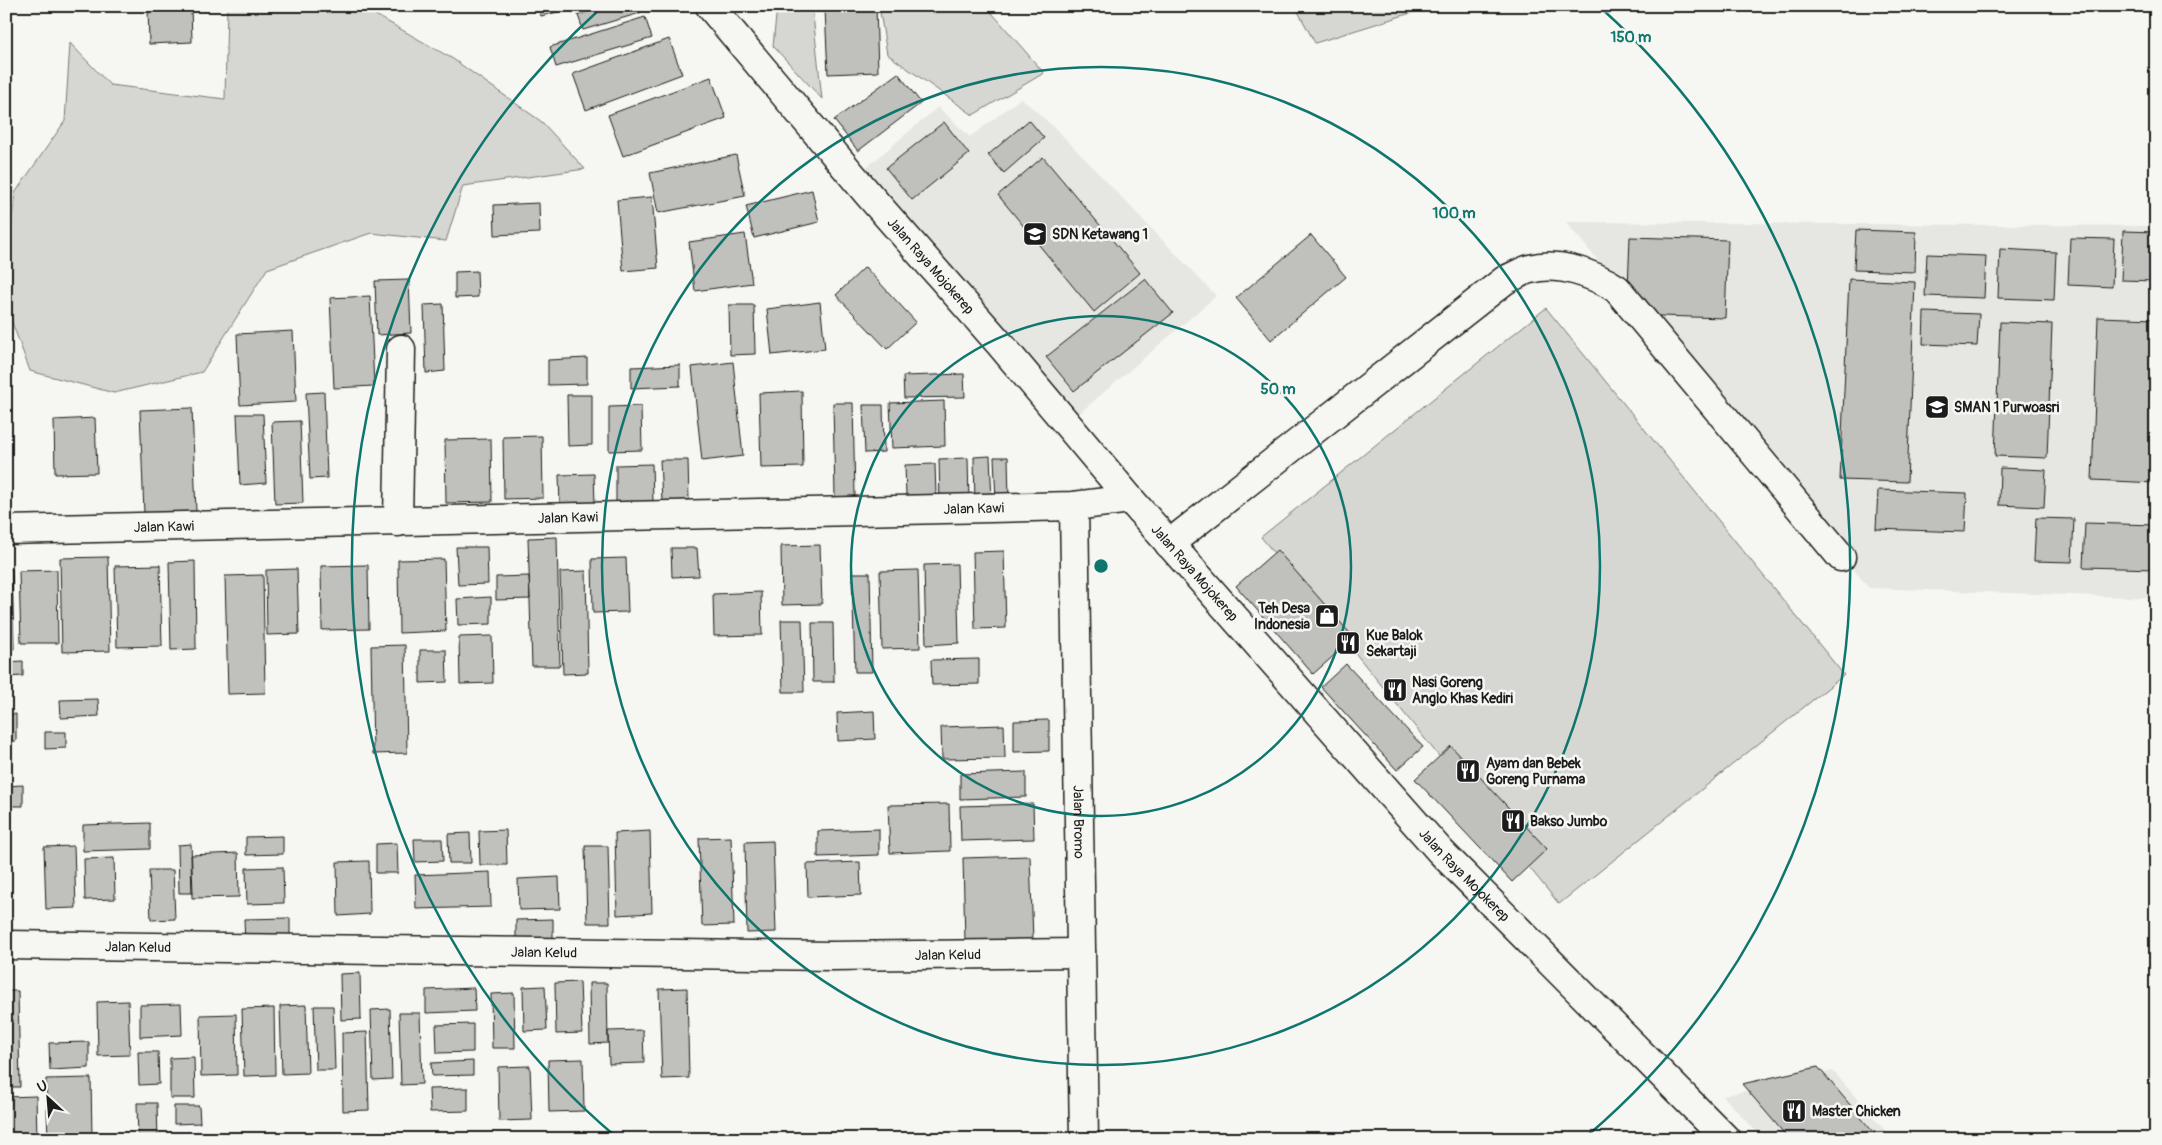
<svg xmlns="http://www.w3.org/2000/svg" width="2162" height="1145" font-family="Pangolin,sans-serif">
<rect width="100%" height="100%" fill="#f6f6f2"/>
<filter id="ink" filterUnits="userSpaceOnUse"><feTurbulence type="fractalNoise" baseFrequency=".02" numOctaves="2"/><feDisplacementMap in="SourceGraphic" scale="10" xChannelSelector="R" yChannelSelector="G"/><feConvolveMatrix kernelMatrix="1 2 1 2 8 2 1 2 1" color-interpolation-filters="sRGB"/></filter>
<g filter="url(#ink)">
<!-- built -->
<path fill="#e6e6e2" d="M 1021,98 L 1057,130 L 1216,296 L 1074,418 L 860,173 L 938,107 L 970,137 Z
M 1566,222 L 2156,226 L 2156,598 L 1869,588 Z
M 1833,1071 L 1892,1139 L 1763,1139 L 1723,1096 Z"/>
<!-- green -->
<path fill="#d6d6d2" stroke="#797977" d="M 227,6 L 360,6 L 453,59 L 542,122 L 585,169 L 463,186 L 446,241 L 371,233 L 267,269 L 202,372 L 114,393 L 30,371 L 6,306 L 6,278 L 15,193 L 65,121 L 70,43 L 110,85 L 225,99 Z
M 777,6 L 812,6 L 822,99 L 773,46 Z
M 879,6 L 986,6 L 1044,73 L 973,115 L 887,54 Z
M 1295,6 L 1430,6 L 1430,7 L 1315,43 Z
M 1546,308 L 1844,675 L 1559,904 L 1261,537 Z"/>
<!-- building -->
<path fill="#c0c0bd" stroke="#1c1c1c" d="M 148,6 L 191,6 L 192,42 L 149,44 Z
M 538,6 L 582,6 L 541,16 Z
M 608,6 L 638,6 L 640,13 L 583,30 L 578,15 Z
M 876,7 L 878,72 L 828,74 L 825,9 Z
M 645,17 L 652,38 L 556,67 L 550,47 Z
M 669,39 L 682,74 L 586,110 L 573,74 Z
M 898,73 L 921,103 L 858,151 L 834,120 Z
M 711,77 L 726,118 L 623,156 L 608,115 Z
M 1029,120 L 1044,138 L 1004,173 L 988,155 Z
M 944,122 L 969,154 L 912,200 L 886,168 Z
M 736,155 L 745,196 L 658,213 L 650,173 Z
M 1043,157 L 1140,273 L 1094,312 L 998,195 Z
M 812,190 L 819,222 L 754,238 L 746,206 Z
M 652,197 L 658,268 L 623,271 L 617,200 Z
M 539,203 L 540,233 L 495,235 L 494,205 Z
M 1856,230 L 1916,232 L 1915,272 L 1854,270 Z
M 2123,231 L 2156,232 L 2156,281 L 2121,280 Z
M 745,234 L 752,283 L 695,291 L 689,242 Z
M 1311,235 L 1346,277 L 1271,340 L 1236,298 Z
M 1630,237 L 1728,240 L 1725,318 L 1627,315 Z
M 2070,238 L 2114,239 L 2112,287 L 2068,285 Z
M 2000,249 L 2056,252 L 2054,300 L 1998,298 Z
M 1927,254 L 1986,256 L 1984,298 L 1925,296 Z
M 865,267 L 916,322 L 887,349 L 836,295 Z
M 477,271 L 478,297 L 455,298 L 455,272 Z
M 1145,279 L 1173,313 L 1074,391 L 1046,357 Z
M 1849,279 L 1915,282 L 1907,482 L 1840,480 Z
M 409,280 L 411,333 L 377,335 L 375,281 Z
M 370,296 L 374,386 L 334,388 L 330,298 Z
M 820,302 L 825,349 L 772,355 L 767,309 Z
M 443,304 L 445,371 L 426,373 L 424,305 Z
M 729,305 L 754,305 L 755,354 L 730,355 Z
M 1924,312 L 1979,314 L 1977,346 L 1923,344 Z
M 2098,317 L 2156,319 L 2156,483 L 2092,480 Z
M 2000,322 L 2052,324 L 2047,458 L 1995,456 Z
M 293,331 L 296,402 L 240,405 L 237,334 Z
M 587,358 L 587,384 L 548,385 L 548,360 Z
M 733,362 L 743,456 L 702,461 L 692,367 Z
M 680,365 L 680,386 L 631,388 L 631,367 Z
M 964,374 L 965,397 L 904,398 L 903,376 Z
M 802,391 L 803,467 L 761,468 L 759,393 Z
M 324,392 L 327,478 L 310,479 L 306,393 Z
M 567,395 L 592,395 L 592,445 L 568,446 Z
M 944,401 L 945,446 L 892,448 L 890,403 Z
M 833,403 L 853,403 L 855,496 L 835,497 Z
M 863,405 L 883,405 L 884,452 L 865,453 Z
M 641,406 L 642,450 L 609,451 L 609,407 Z
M 192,408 L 196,512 L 144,514 L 140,410 Z
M 237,414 L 263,414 L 266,483 L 240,485 Z
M 95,418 L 97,473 L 55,474 L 54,420 Z
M 300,421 L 303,503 L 275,504 L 272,422 Z
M 542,436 L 543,498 L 504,499 L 503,437 Z
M 491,439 L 492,502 L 446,503 L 445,440 Z
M 990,456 L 992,502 L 975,503 L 974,457 Z
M 994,457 L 1008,457 L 1009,501 L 996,502 Z
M 968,458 L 969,502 L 940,503 L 939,459 Z
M 660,460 L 688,460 L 689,500 L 662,501 Z
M 652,464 L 653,503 L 616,504 L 616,465 Z
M 935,464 L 936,495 L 906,496 L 905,465 Z
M 2000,468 L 2046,470 L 2044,507 L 1999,505 Z
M 594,474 L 595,504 L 560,505 L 559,475 Z
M 1878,490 L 1967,493 L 1965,532 L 1876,529 Z
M 2036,518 L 2074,519 L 2072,562 L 2034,561 Z
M 2085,523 L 2156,525 L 2156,569 L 2083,567 Z
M 557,537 L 560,666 L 532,666 L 528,538 Z
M 820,545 L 822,604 L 782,605 L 781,546 Z
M 456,547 L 487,547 L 488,584 L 458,585 Z
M 671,548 L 697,548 L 699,576 L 672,577 Z
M 1277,550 L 1354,638 L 1313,674 L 1236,586 Z
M 1004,551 L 1006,628 L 975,629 L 973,552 Z
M 108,557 L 110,651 L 62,652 L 60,558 Z
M 626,558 L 628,612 L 593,613 L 592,559 Z
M 444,559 L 446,631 L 399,633 L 398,560 Z
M 195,561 L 196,649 L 171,650 L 169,562 Z
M 957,564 L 959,643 L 926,645 L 924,565 Z
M 160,565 L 162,646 L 117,647 L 115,566 Z
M 368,565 L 369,629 L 322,630 L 321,566 Z
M 6,569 L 12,569 L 14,649 L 6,649 Z
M 297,569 L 299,634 L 267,635 L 266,570 Z
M 57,570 L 58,643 L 21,643 L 19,571 Z
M 918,570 L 920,648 L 882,649 L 880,571 Z
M 586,571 L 588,673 L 563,674 L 560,572 Z
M 852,573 L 870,573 L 872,672 L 855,672 Z
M 263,575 L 265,693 L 228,694 L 225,576 Z
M 529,576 L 530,599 L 496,600 L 496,577 Z
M 761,592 L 762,635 L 714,636 L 713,594 Z
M 491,597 L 491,624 L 458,625 L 457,599 Z
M 781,620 L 802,620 L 804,692 L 783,692 Z
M 812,623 L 833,623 L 834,682 L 813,682 Z
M 492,636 L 493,683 L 460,684 L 459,637 Z
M 405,645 L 407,753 L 373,754 L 371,646 Z
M 420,650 L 446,650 L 447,682 L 420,683 Z
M 979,659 L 979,684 L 932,685 L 931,660 Z
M 23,661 L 23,676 L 6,677 L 6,662 Z
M 1346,664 L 1423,747 L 1397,770 L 1321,687 Z
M 98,699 L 99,716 L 61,718 L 60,700 Z
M 874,711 L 875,739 L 838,741 L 837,713 Z
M 16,714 L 16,741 L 6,741 L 6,715 Z
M 1049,720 L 1049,751 L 1014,752 L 1014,721 Z
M 1004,725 L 1005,758 L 942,759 L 941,727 Z
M 45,732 L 66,732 L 66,748 L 45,749 Z
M 1451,746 L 1547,849 L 1512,882 L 1415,779 Z
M 1026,772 L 1026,797 L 960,799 L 960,774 Z
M 23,785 L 23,806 L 6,806 L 6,786 Z
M 949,804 L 950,851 L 890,853 L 888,805 Z
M 1033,804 L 1034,839 L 961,841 L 960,806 Z
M 150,823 L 150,849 L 83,851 L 83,825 Z
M 879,829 L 879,855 L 818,857 L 818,831 Z
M 506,830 L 507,865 L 480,865 L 479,831 Z
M 650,831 L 652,913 L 617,915 L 615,833 Z
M 470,833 L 471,863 L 449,863 L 448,834 Z
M 283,836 L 283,854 L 246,855 L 246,837 Z
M 731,837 L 734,925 L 702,926 L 699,838 Z
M 414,839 L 442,839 L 443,861 L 415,862 Z
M 773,841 L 776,932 L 747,933 L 745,842 Z
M 397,843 L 398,873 L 376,873 L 376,844 Z
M 191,844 L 193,893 L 179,893 L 178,845 Z
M 74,846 L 76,908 L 46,909 L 44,847 Z
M 585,846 L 608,846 L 610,923 L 587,923 Z
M 238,853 L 239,897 L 192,898 L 191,855 Z
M 1030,856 L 1033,940 L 965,942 L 963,858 Z
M 114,858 L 115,899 L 85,900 L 84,859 Z
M 369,861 L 370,914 L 338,916 L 337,862 Z
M 860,862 L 861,895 L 808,897 L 807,864 Z
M 283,867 L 284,903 L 247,904 L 246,868 Z
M 149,870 L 173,870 L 175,919 L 151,920 Z
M 490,872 L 491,907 L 416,909 L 415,875 Z
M 559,877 L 560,909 L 519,910 L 518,879 Z
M 290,918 L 290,942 L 245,944 L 244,919 Z
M 553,919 L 553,938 L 516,939 L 516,920 Z
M 360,973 L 361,1019 L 341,1020 L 340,974 Z
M 580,982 L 582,1033 L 556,1034 L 555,983 Z
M 589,983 L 607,983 L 608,1043 L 590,1044 Z
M 545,986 L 547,1030 L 524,1031 L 523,987 Z
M 474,988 L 475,1011 L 426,1013 L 426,990 Z
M 687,988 L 689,1078 L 662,1079 L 659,989 Z
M 6,991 L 18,991 L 20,1087 L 6,1087 Z
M 514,993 L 515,1048 L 492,1048 L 491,994 Z
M 128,1001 L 130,1055 L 98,1056 L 97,1002 Z
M 181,1004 L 182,1035 L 140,1037 L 140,1005 Z
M 306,1005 L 308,1073 L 282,1074 L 280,1006 Z
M 314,1006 L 333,1006 L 335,1070 L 316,1070 Z
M 274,1008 L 275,1075 L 244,1076 L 242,1009 Z
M 390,1009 L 392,1079 L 373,1080 L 371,1010 Z
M 399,1013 L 420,1013 L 422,1084 L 401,1085 Z
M 236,1014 L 237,1075 L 201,1076 L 200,1015 Z
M 473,1024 L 473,1052 L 437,1053 L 436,1025 Z
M 643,1030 L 644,1063 L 609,1064 L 608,1031 Z
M 367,1032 L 369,1110 L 343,1111 L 342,1033 Z
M 89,1042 L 89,1068 L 50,1070 L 49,1043 Z
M 138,1052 L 158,1052 L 159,1084 L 139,1085 Z
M 194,1057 L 195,1098 L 170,1098 L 170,1058 Z
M 583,1059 L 584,1111 L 549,1112 L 548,1060 Z
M 473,1061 L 473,1075 L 432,1076 L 431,1063 Z
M 530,1066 L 532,1120 L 499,1121 L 498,1067 Z
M 1818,1067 L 1879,1139 L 1789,1139 L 1742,1084 Z
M 91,1078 L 92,1139 L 48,1139 L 46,1079 Z
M 468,1088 L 468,1111 L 430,1112 L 429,1089 Z
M 36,1096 L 37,1139 L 6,1139 L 6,1097 Z
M 137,1103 L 157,1103 L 158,1139 L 138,1139 Z
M 174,1106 L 199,1106 L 200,1123 L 174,1124 Z"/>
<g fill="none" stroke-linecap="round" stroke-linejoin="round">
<defs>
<g id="minor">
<path id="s1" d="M 1074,506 L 1084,1139"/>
<path d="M 398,522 L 401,349"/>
<path id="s2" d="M 6,530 L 1074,506 L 1130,499"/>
<path d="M 1169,544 L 1505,280 C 1513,277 1522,271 1530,269 C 1558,261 1594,274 1617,289 L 1841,557"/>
<path id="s3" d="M 6,945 L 832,956 L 1081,953"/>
</g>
<g id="major">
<path id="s4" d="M 710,6 L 868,194 L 1000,344 L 1130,499 L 1440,851 L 1726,1139"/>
</g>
</defs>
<!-- minor casing -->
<use href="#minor" stroke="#1c1c1c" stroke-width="31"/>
<!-- major casing -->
<use href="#major" stroke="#1c1c1c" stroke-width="31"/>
<!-- minor -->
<use href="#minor" stroke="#f6f6f2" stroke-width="28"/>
<!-- major -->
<use href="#major" stroke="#f6f6f2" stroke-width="28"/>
</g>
</g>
<!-- distance rings -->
<g fill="none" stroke="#0f766e" stroke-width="2.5">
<circle cx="1101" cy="566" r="250"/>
<circle cx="1101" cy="566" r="499"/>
<path d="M615 1136A749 749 0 0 1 600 9M1602 9A749 749 0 0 1 1587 1136"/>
</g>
<!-- icons -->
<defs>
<symbol id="school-square" viewBox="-11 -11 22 22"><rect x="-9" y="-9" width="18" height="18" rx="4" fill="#1c1c1c" stroke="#f6f6f2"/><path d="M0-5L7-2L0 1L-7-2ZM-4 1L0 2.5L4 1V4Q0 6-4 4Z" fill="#fff"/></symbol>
<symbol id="shop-square" viewBox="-11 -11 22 22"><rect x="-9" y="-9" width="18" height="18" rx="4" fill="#1c1c1c" stroke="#f6f6f2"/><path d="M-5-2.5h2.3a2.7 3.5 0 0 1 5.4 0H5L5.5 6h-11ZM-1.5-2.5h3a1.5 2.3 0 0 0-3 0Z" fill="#fff"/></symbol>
<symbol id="restaurant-square" viewBox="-11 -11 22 22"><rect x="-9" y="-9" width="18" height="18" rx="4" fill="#1c1c1c" stroke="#f6f6f2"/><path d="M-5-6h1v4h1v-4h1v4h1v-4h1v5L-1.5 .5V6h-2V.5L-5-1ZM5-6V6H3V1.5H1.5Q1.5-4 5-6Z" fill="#fff"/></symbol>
</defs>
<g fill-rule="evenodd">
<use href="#school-square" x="1021" y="220" width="28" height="28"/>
<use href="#school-square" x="1923" y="393" width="28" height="28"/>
<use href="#shop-square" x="1313" y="602" width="28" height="28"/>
<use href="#restaurant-square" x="1334" y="629" width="28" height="28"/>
<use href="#restaurant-square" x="1381" y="676" width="28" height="28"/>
<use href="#restaurant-square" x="1454" y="757" width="28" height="28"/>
<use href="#restaurant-square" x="1499" y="807" width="28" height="28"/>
<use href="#restaurant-square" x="1780" y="1097" width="28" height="28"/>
</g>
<g text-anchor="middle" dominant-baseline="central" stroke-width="5" stroke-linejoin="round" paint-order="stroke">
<!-- poi labels -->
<g font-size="14" font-weight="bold" fill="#1c1c1c" stroke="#f6f6f2" text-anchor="start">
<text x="1052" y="234">SDN Ketawang 1</text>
<text x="1954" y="407">SMAN 1 Purwoasri</text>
<text x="1310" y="608" text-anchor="end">Teh Desa<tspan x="1310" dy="16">Indonesia</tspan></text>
<text x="1366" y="635">Kue Balok<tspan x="1366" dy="16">Sekartaji</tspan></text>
<text x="1412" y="682">Nasi Goreng<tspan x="1412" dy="16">Anglo Khas Kediri</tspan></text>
<text x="1486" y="763">Ayam dan Bebek<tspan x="1486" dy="16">Goreng Purnama</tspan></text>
<text x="1530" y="821">Bakso Jumbo</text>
<text x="1812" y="1111">Master Chicken</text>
</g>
<!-- street labels -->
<g font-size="14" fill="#1c1c1c" stroke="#f6f6f2">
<text stroke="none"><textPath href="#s4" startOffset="341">Jalan Raya Mojokerep</textPath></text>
<text stroke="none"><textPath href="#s2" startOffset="968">Jalan Kawi</textPath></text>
<text stroke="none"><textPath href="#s2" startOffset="562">Jalan Kawi</textPath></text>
<text stroke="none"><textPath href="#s2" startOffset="158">Jalan Kawi</textPath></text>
<text stroke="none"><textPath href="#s4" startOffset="746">Jalan Raya Mojokerep</textPath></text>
<text stroke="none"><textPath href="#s1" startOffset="316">Jalan Bromo</textPath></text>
<text stroke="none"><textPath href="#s4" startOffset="1151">Jalan Raya Mojokerep</textPath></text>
<text stroke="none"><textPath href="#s3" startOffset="132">Jalan Kelud</textPath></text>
<text stroke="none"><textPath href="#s3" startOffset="538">Jalan Kelud</textPath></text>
<text stroke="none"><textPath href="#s3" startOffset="942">Jalan Kelud</textPath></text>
</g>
</g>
<circle cx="1101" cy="566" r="8" fill="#0f766e" stroke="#f6f6f2" stroke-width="2.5"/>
<g font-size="15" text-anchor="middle" font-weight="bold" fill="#0f766e" stroke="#f6f6f2" stroke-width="5" stroke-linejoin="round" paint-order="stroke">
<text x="1631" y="42">150 m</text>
<text x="1454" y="218">100 m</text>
<text x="1278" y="394">50 m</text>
</g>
<!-- margin -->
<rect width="2162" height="1145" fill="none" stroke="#f6f6f2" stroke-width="25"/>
<rect x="12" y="12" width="2137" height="1120" fill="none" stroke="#1c1c1c" stroke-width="2" filter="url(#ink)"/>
<!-- north arrow -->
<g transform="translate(48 1098) rotate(334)" stroke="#f6f6f2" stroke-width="4" paint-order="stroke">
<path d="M0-4L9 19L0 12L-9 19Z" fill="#1c1c1c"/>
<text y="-8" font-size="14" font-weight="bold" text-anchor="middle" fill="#1c1c1c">U</text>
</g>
</svg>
